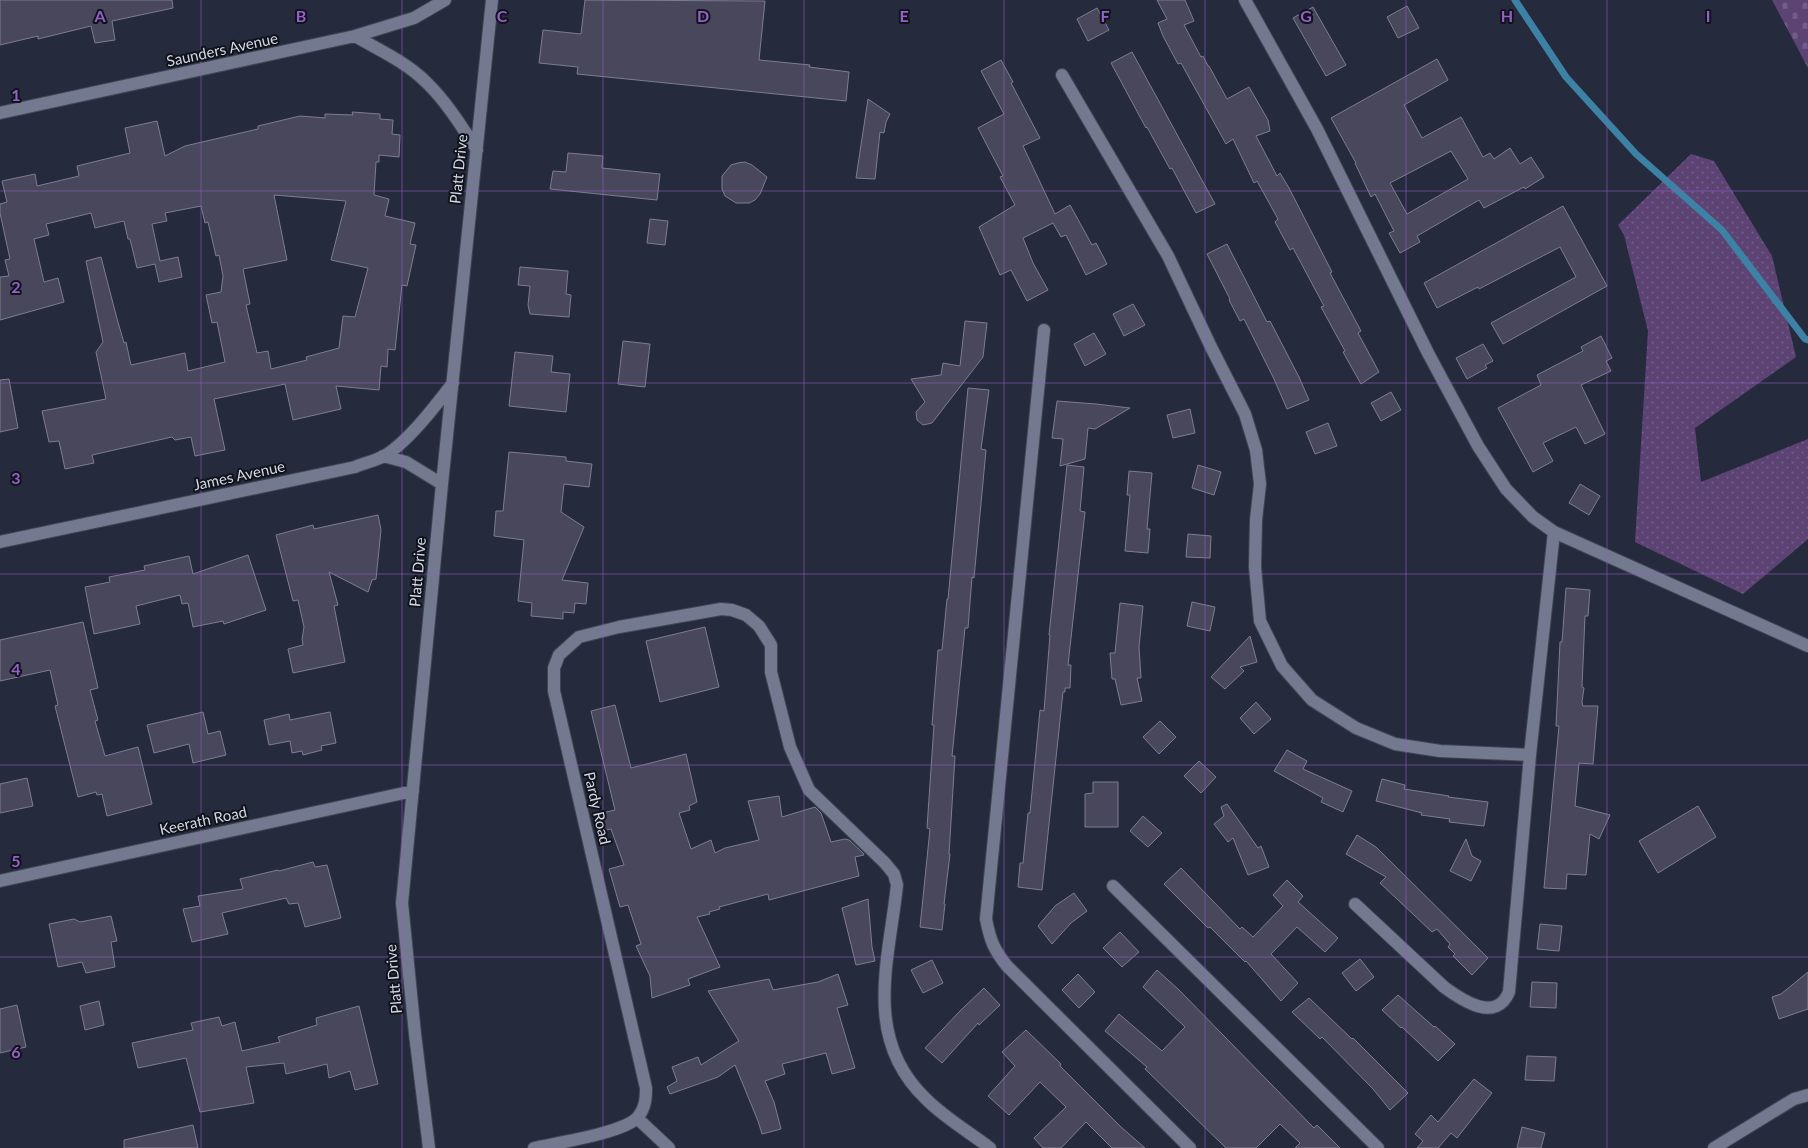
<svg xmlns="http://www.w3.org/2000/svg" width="1808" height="1148" font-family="Lato,sans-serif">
<defs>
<pattern id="grass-dots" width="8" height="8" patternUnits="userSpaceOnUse" patternTransform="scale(1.25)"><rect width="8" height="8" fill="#5c4374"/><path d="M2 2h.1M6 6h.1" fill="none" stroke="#725d88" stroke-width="1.8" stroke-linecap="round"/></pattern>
<pattern id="cemetery-stones" width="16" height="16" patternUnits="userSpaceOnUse" patternTransform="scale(1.25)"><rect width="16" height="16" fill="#5c4374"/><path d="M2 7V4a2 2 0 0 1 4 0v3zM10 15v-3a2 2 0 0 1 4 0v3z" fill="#725d88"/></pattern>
</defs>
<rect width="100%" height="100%" fill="#252b3d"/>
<!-- grass -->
<path fill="url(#grass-dots)" d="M 1691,154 L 1714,161 L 1772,256 L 1796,357 L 1695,428 L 1701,482 L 1808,439 L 1808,539 L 1743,594 L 1635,542 L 1648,331 L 1624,235 L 1618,225 Z"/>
<!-- cemetery -->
<path fill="url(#cemetery-stones)" d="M 1772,0 L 1808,0 L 1808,68 Z"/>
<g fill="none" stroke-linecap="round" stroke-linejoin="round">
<!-- stream -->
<path stroke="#3d81a5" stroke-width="7" d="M 1515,0 L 1566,77 L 1636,154 L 1722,230 L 1805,339 L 1808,340"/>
</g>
<!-- building -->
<path fill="#48475b" stroke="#7e7c93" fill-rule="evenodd" d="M 0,0 L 172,0 L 173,8 L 112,21 L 115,40 L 95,43 L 91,26 L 38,39 L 38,36 L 0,45 Z
M 585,0 L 765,1 L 759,60 L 810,65 L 809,67 L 849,72 L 846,101 L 577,74 L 578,67 L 539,63 L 543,30 L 581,34 Z
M 1157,0 L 1185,0 L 1194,21 L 1184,25 L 1201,57 L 1203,56 L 1208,66 L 1209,66 L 1227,99 L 1249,87 L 1268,120 L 1270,131 L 1256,136 L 1277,176 L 1280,173 L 1289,188 L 1332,272 L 1330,273 L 1361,331 L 1358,333 L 1379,372 L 1361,384 L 1343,352 L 1345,351 L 1321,307 L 1324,306 L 1293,248 L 1290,250 L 1275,222 L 1278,219 L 1257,181 L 1254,183 L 1233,139 L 1226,144 L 1181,63 L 1178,64 L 1163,36 L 1158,23 L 1167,19 Z
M 1407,6 L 1419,28 L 1398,38 L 1387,17 Z
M 1313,7 L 1346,65 L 1326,76 L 1293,18 Z
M 1097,8 L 1109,30 L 1088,41 L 1077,19 Z
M 1132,52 L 1215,204 L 1196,213 L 1172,168 L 1170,169 L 1147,127 L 1146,128 L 1111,63 Z
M 1437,59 L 1448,80 L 1404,105 L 1422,138 L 1461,117 L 1483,157 L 1490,153 L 1494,159 L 1510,148 L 1520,164 L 1531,157 L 1544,177 L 1525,189 L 1524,187 L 1484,208 L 1479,200 L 1417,236 L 1420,242 L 1400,253 L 1389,233 L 1394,231 L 1375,194 L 1371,197 L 1355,163 L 1356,163 L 1331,118 ZM 1451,151 L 1468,179 L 1407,214 L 1390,183 Z
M 1001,60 L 1013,82 L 1011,83 L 1040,138 L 1023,146 L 1055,214 L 1070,205 L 1092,245 L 1096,243 L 1107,264 L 1086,275 L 1066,235 L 1061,237 L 1053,223 L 1023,238 L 1033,263 L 1048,290 L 1027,301 L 1011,270 L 1000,275 L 979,227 L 1015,205 L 1000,177 L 1003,176 L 978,128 L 1004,114 L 981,71 Z
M 868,99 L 890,114 L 886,122 L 884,133 L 880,132 L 875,179 L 856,178 Z
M 352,112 L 380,114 L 380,119 L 393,120 L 392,134 L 400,135 L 399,157 L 379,155 L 379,162 L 376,162 L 374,195 L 389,199 L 385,216 L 415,223 L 410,244 L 416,245 L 407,286 L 402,285 L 395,350 L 388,349 L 387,367 L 381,366 L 379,390 L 336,386 L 341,409 L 293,420 L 285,384 L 214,399 L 225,450 L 195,456 L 191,437 L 175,440 L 172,437 L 92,455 L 94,463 L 65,469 L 59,441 L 49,442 L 42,411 L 106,399 L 96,352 L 103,342 L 86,261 L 101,257 L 116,315 L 124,343 L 126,342 L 131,365 L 185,353 L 188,371 L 225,362 L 217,322 L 212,323 L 206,295 L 221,292 L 223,276 L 219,255 L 216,256 L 208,222 L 205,223 L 201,206 L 165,213 L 167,221 L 152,224 L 160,261 L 178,257 L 182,277 L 159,282 L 155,264 L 137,268 L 130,239 L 128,239 L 124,221 L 95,228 L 91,213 L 46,224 L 49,235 L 34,239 L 44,282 L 58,278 L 64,302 L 0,320 L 0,277 L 9,276 L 5,260 L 10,259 L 0,213 L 0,204 L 7,202 L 2,181 L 35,174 L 37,186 L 79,176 L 77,166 L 130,153 L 125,128 L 157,121 L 165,156 L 185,146 L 258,129 L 258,126 L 300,116 L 325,118 L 325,114 L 353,115 ZM 274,195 L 346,201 L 331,260 L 368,268 L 355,317 L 343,316 L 339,348 L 306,357 L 307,360 L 271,369 L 268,351 L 257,353 L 246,305 L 250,304 L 243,269 L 287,260 Z
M 568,153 L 603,156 L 602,168 L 660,174 L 657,200 L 550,189 L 553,171 L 566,172 Z
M 745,162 L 752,165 L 767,177 L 760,194 L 755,200 L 749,203 L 736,203 L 725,196 L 722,189 L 722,176 L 731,165 L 738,163 Z
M 1563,206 L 1607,286 L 1503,344 L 1491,323 L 1576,277 L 1560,247 L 1479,289 L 1478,287 L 1437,308 L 1424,283 Z
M 650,219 L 668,221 L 665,245 L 647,243 Z
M 1227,244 L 1267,322 L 1270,321 L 1299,377 L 1309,400 L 1287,409 L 1274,379 L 1244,319 L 1240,321 L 1229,300 L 1230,299 L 1207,254 Z
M 520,267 L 568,271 L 566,294 L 571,295 L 569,317 L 530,314 L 528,305 L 530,286 L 518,285 Z
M 1133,304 L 1145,325 L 1124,336 L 1113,314 Z
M 965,321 L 987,323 L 983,357 L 932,423 L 923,425 L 917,420 L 916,412 L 925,402 L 911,379 L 941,375 L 943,363 L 960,366 Z
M 1094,333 L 1106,354 L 1085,366 L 1074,344 Z
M 1601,336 L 1612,358 L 1606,361 L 1611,371 L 1581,385 L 1605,434 L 1585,444 L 1576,427 L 1543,443 L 1553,461 L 1533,472 L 1498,408 L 1541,385 L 1537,375 L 1583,351 L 1581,347 Z
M 623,341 L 650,344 L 645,387 L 618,384 Z
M 1483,344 L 1493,361 L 1485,365 L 1487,368 L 1467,379 L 1456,358 Z
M 515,352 L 553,356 L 551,372 L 570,374 L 566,412 L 509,406 Z
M 9,379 L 18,428 L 0,432 L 0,380 Z
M 968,388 L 989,390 L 981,449 L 986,450 L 974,578 L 972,577 L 968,628 L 965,628 L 952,756 L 955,756 L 949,854 L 950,854 L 944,904 L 945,904 L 942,930 L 920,927 L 930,829 L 927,828 L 934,725 L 932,725 L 938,650 L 942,650 L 947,599 L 948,599 Z
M 1391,392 L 1401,410 L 1381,421 L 1371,403 Z
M 1057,401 L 1096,404 L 1130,408 L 1095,429 L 1088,428 L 1085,459 L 1060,466 L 1063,439 L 1052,438 Z
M 1190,409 L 1195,433 L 1173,438 L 1167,415 Z
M 1328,423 L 1337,446 L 1315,454 L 1306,432 Z
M 509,452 L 566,457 L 566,461 L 592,464 L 589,487 L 564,484 L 561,512 L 584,527 L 562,580 L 588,583 L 586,604 L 575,603 L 574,613 L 563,612 L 563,619 L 531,616 L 532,603 L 518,601 L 524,540 L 494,536 L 496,511 L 503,511 Z
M 1067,465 L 1084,467 L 1080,511 L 1085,512 L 1068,665 L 1071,665 L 1070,688 L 1065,688 L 1065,692 L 1063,692 L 1042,890 L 1018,887 L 1020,863 L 1023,863 L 1028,813 L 1030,813 L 1040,710 L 1044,711 L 1050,635 L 1049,635 Z
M 1198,465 L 1221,472 L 1214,495 L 1192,488 Z
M 1129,471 L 1152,473 L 1147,529 L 1150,529 L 1148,553 L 1125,551 L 1130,495 L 1127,495 Z
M 1580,484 L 1600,496 L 1589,515 L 1569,503 Z
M 378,515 L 381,530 L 376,579 L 372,580 L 368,592 L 329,572 L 338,605 L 334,606 L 345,662 L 293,673 L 288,649 L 303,645 L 302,639 L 304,627 L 298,600 L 293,601 L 276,535 L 313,525 L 314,529 Z
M 1188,534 L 1211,536 L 1210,558 L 1186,557 Z
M 248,555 L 266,610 L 224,624 L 223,621 L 193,627 L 188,603 L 182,604 L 180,595 L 136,606 L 140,624 L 94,634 L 85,587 L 110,582 L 109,577 L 145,570 L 144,566 L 189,556 L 193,574 Z
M 1566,588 L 1590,590 L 1588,616 L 1585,616 L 1582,687 L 1584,688 L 1582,702 L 1583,706 L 1598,706 L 1593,764 L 1579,763 L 1575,806 L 1610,815 L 1599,839 L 1590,834 L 1586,875 L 1567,874 L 1566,889 L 1544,888 L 1559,726 L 1556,726 L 1560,642 L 1562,642 Z
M 1192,602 L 1215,607 L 1210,631 L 1187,626 Z
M 1120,603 L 1143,606 L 1139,647 L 1141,678 L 1137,678 L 1142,701 L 1121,705 L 1115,679 L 1112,679 L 1110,653 L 1115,653 Z
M 83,622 L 98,688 L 90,690 L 98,720 L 95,721 L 105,756 L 138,747 L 152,804 L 107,816 L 102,794 L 97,795 L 96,792 L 78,797 L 55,706 L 58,705 L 50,670 L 0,681 L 0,640 Z
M 705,627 L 719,687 L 660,702 L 646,641 Z
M 1250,636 L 1257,662 L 1240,667 L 1244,671 L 1225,689 L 1211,677 Z
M 1256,702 L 1271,719 L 1254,734 L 1240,718 Z
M 615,705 L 631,768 L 686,754 L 697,802 L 689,806 L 690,810 L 679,813 L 691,849 L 711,840 L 715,853 L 725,848 L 759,840 L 748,801 L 779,796 L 782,817 L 815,807 L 821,813 L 831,842 L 845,839 L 849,840 L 863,853 L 864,855 L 855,857 L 859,876 L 769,900 L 768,894 L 719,907 L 720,909 L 709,912 L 710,914 L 697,917 L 720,967 L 688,979 L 690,985 L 652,998 L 650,976 L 636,946 L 641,944 L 628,905 L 620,907 L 609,869 L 624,865 L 611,829 L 602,831 L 598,814 L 615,810 L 591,711 Z
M 203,712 L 208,734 L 220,731 L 226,755 L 193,763 L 189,744 L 154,753 L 147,725 Z
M 330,712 L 336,743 L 321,746 L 322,750 L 303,755 L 302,751 L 292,753 L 290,741 L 269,745 L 264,720 L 289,714 L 290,720 Z
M 1160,721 L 1176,737 L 1159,754 L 1143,737 Z
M 1287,750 L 1307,761 L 1303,769 L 1352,791 L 1343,812 L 1321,802 L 1323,798 L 1274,771 Z
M 1199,761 L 1216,777 L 1201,793 L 1184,776 Z
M 27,778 L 33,806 L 0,813 L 0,784 Z
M 1382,779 L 1405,785 L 1404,789 L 1449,796 L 1448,797 L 1488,802 L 1484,826 L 1449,822 L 1450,819 L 1421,815 L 1422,813 L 1376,801 Z
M 1093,782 L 1118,782 L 1118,827 L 1085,827 L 1085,794 L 1093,793 Z
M 1227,804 L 1258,848 L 1261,846 L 1269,867 L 1248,875 L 1233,838 L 1228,842 L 1214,824 L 1224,816 L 1221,807 Z
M 1698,806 L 1716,837 L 1658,873 L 1639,841 Z
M 1143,816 L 1162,833 L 1148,847 L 1130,831 Z
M 1357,835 L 1376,847 L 1488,958 L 1472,975 L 1453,956 L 1455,954 L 1448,947 L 1450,944 L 1437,929 L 1432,932 L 1380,883 L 1386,877 L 1346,854 Z
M 1466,839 L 1472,856 L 1481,861 L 1471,881 L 1450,871 Z
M 313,862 L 315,867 L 327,865 L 341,918 L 305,927 L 298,903 L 289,904 L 286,898 L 222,913 L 228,934 L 192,942 L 183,909 L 200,906 L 198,896 L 243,889 L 240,879 L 278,870 L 279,871 Z
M 1181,868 L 1240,929 L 1242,927 L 1253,937 L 1283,906 L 1273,895 L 1287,880 L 1303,896 L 1298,902 L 1338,938 L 1325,952 L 1297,927 L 1271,954 L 1298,983 L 1281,1001 L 1246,961 L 1245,962 L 1210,927 L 1208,928 L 1164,884 Z
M 1074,893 L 1087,911 L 1071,923 L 1052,944 L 1038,926 L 1055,906 Z
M 868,899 L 872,947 L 875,961 L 856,965 L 842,908 Z
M 111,916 L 117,941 L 111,942 L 115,967 L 86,973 L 82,962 L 58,967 L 49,924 L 74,919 L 80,922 Z
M 1540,924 L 1562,926 L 1559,951 L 1537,949 Z
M 1120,932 L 1139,952 L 1122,967 L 1103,948 Z
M 1360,959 L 1374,977 L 1356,991 L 1342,973 Z
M 932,960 L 943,983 L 923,993 L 911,970 Z
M 1157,970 L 1179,990 L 1314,1128 L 1317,1125 L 1340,1148 L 1295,1148 L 1300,1143 L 1280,1124 L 1256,1148 L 1226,1148 L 1145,1069 L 1147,1067 L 1105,1031 L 1119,1014 L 1162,1051 L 1185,1027 L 1143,987 Z
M 1808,972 L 1808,1009 L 1779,1019 L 1772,997 L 1781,994 Z
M 838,974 L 848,1005 L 837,1008 L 855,1068 L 832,1074 L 826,1053 L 782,1064 L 785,1074 L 765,1081 L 774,1102 L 781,1129 L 762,1134 L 758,1121 L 735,1065 L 718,1077 L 670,1094 L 667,1087 L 677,1081 L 672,1067 L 698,1057 L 701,1065 L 739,1041 L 708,991 L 769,979 L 773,990 L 818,982 Z
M 1078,974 L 1095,992 L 1079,1008 L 1062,990 Z
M 1532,982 L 1557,983 L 1556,1008 L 1530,1007 Z
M 984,988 L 1000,1005 L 979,1025 L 978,1023 L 942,1063 L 925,1048 L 960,1011 Z
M 1398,995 L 1434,1027 L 1435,1026 L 1455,1044 L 1438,1061 L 1402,1027 L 1401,1028 L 1382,1010 Z
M 1309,998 L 1352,1039 L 1353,1038 L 1408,1093 L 1390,1110 L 1373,1089 L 1322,1037 L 1320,1039 L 1292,1012 Z
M 99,1001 L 104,1025 L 85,1030 L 80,1006 Z
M 17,1005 L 26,1047 L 0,1053 L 0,1009 Z
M 359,1006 L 378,1084 L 355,1090 L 350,1071 L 329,1078 L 327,1064 L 286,1074 L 284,1063 L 246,1067 L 254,1103 L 200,1112 L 186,1058 L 138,1068 L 132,1043 L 193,1030 L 191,1023 L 219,1017 L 222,1026 L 235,1022 L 242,1051 L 280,1042 L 278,1037 L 317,1025 L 316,1018 Z
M 1026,1030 L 1061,1064 L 1060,1066 L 1121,1127 L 1145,1148 L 1112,1148 L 1086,1122 L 1061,1148 L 1043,1148 L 1034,1138 L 1066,1107 L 1040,1082 L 1009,1115 L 988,1096 L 1015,1066 L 1002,1052 Z
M 1527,1056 L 1556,1057 L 1554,1081 L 1525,1080 Z
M 1474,1079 L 1492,1093 L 1457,1138 L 1451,1133 L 1438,1148 L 1417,1148 L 1423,1141 L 1415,1134 L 1431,1115 L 1438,1122 Z
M 193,1125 L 198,1148 L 124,1148 L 124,1140 Z
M 1522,1127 L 1545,1133 L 1541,1148 L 1517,1148 Z"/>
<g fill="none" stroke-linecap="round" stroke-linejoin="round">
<defs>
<path id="minor" d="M 1245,0 L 1317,129 L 1428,353 L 1478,446 L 1506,489 L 1533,517 L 1554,532 L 1808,646
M 355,36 C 379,50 406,62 426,82 C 446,101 462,127 477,150
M 1062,75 L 1168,256 L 1211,347 L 1245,414 L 1256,450 L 1260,484 L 1256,520 L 1255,567 L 1260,621 L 1282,666 L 1312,700 L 1356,728 L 1395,744 L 1440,751 L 1530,755
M 0,113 L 355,36 L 414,18 L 445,0
M 1044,330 L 986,919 C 990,940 994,950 1007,966 L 1190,1148
M 383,456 L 406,462 L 442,484
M 0,542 L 355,467 C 364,463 375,461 384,456 C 408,442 436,405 453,383
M 0,881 L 413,791
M 1113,886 L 1378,1148
M 1355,904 L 1444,987 C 1463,1001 1496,1023 1509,992 L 1530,755 L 1554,532
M 637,1118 L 669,1148
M 429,1148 L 415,1034 L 402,903 L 442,484 L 492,0
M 534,1148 C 556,1143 624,1133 638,1117 C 645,1108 646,1100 646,1088 L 554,691 L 554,668 L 559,655 L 579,637 L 619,627 L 721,609 L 732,610 L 746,615 L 759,626 L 771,645 L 771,672 L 790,747 L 809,790 L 885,863 L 894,874 L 897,885 C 889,961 862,1038 926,1099 C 945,1118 969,1132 990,1148
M 1714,1148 L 1794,1099 L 1808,1095"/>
</defs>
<!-- minor casing -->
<use href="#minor" stroke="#414655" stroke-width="14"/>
<!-- minor -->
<use href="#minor" stroke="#737a90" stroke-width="12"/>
</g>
<!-- grid -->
<path fill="none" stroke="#9560ca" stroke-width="1" stroke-opacity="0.55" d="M 201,0 L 201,1148M 402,0 L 402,1148M 603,0 L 603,1148M 804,0 L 804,1148M 1004,0 L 1004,1148M 1205,0 L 1205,1148M 1406,0 L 1406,1148M 1607,0 L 1607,1148M 0,191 L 1808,191M 0,383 L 1808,383M 0,574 L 1808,574M 0,765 L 1808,765M 0,957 L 1808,957"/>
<g text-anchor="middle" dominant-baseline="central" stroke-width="4" stroke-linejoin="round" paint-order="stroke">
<!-- street labels -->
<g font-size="15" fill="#d3d8e4" stroke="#11131c">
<text transform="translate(222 49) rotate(-12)">Saunders Avenue</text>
<text transform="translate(458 169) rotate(-84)">Platt Drive</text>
<text transform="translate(239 475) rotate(-12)">James Avenue</text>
<text transform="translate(417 572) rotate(-85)">Platt Drive</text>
<text transform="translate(598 808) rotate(77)">Pardy Road</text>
<text transform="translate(203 820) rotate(-12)">Keerath Road</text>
<text transform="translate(393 979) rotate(-95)">Platt Drive</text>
</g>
</g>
<g font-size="16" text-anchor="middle" font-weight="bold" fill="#9560ca" stroke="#11131c" stroke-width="4" stroke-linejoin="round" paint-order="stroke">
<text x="100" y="22">A</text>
<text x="301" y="22">B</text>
<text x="502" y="22">C</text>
<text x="703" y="22">D</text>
<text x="904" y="22">E</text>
<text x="1105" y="22">F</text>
<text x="1306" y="22">G</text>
<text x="1507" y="22">H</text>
<text x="1708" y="22">I</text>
<text x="16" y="101">1</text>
<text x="16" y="293">2</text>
<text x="16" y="484">3</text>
<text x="16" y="675">4</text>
<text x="16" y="867">5</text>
<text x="16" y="1058">6</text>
</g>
</svg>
